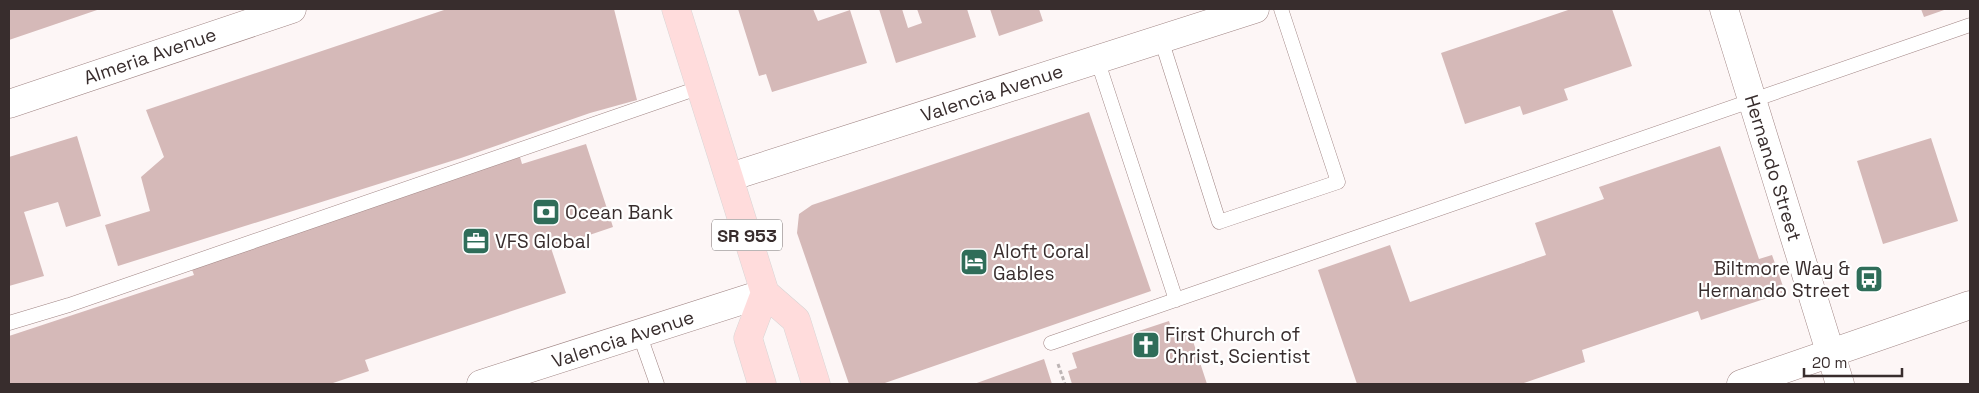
<svg xmlns="http://www.w3.org/2000/svg" width="1979" height="393" font-family="'Space Grotesk',sans-serif">
<rect width="100%" height="100%" fill="#fdf6f6"/>
<!-- building -->
<path fill="#d5b9b8" d="M 9,9 L 100,9 L 9,40 Z
M 447,9 L 614,9 L 637,100 L 590,113 L 461,158 L 118,266 L 105,225 L 150,211 L 141,177 L 164,157 L 146,110 Z
M 738,9 L 813,9 L 818,21 L 850,10 L 867,63 L 772,92 L 766,74 L 759,76 Z
M 879,9 L 902,9 L 908,28 L 922,23 L 917,9 L 967,9 L 976,37 L 896,63 Z
M 990,9 L 1039,9 L 1043,21 L 999,36 Z
M 1571,9 L 1612,9 L 1632,66 L 1564,89 L 1568,100 L 1523,115 L 1520,106 L 1465,124 L 1441,53 Z
M 1921,9 L 1947,9 L 1924,17 Z
M 1089,112 L 1151,291 L 882,384 L 849,384 L 797,233 L 799,214 L 812,205 Z
M 77,136 L 101,216 L 66,227 L 58,202 L 24,212 L 44,276 L 9,286 L 9,157 Z
M 1931,138 L 1958,221 L 1883,244 L 1857,161 Z
M 586,144 L 613,227 L 551,248 L 566,293 L 365,360 L 369,371 L 330,384 L 9,384 L 9,336 L 194,275 L 191,267 L 520,157 L 522,164 Z
M 1720,146 L 1759,259 L 1772,255 L 1785,292 L 1701,320 L 1698,311 L 1582,350 L 1585,362 L 1521,384 L 1357,384 L 1318,270 L 1390,245 L 1410,302 L 1546,255 L 1535,223 L 1604,199 L 1599,187 Z
M 1169,321 L 1174,337 L 1190,332 L 1207,384 L 1072,384 L 1068,371 L 1077,368 L 1072,353 Z
M 1044,359 L 1052,384 L 974,384 Z"/>
<g fill="none" stroke-linecap="round" stroke-linejoin="round">
<defs>
<path id="lane" d="M 1161,39 L 1219,222 L 1338,182 L 1281,9
M 1097,59 L 1176,300
M 9,323 L 69,305 L 701,87
M 639,333 L 657,384
M 1051,343 L 1970,25"/>
<path id="street" d="M 1724,9 L 1840,384
M 9,104 L 292,9
M 730,177 L 1255,9
M 481,384 L 765,293"/>
<path id="secondary" d="M 1741,384 L 1970,305"/>
<path id="primary" d="M 676,9 L 765,293 L 796,320 L 816,384
M 762,384 L 748,338 L 765,293"/>
</defs>
<!-- lane casing -->
<use href="#lane" stroke="#a08584" stroke-width="15"/>
<!-- street casing -->
<use href="#street" stroke="#a08584" stroke-width="29"/>
<!-- secondary casing -->
<use href="#secondary" stroke="#a08584" stroke-width="29"/>
<!-- primary casing -->
<use href="#primary" stroke="#d7d5d5" stroke-width="29"/>
<!-- path -->
<path stroke="#bdb5b5" stroke-width="3" stroke-dasharray="4 2.5" stroke-linecap="butt" d="M 1058,364 L 1065,384"/>
<!-- lane -->
<use href="#lane" stroke="#fff" stroke-width="14"/>
<!-- street -->
<use href="#street" stroke="#fff" stroke-width="28"/>
<!-- secondary -->
<use href="#secondary" stroke="#fff" stroke-width="28"/>
<!-- primary -->
<use href="#primary" stroke="#ffdcdc" stroke-width="28"/>
</g>
<!-- icons -->
<defs>
<symbol id="bank-square" viewBox="-11 -11 22 22"><rect x="-9" y="-9" width="18" height="18" rx="4" fill="#2f6d59" stroke="#fff"/><path d="M-6-4H6V4H-6ZM0-2.3a2.3 2.3 0 1 0 0 4.6a2.3 2.3 0 1 0 0-4.6Z" fill="#fff"/></symbol>
<symbol id="office-square" viewBox="-11 -11 22 22"><rect x="-9" y="-9" width="18" height="18" rx="4" fill="#2f6d59" stroke="#fff"/><path d="M-6-3h4V-5.5h4V-3h4V5H-6ZM-1-4.5V-3h2v-1.5ZM-6 0V1H6V0Z" fill="#fff"/></symbol>
<symbol id="hotel-square" viewBox="-11 -11 22 22"><rect x="-9" y="-9" width="18" height="18" rx="4" fill="#2f6d59" stroke="#fff"/><path d="M-6-4.5h1.5V1H6V5H4.5V3h-9V5H-6ZM-4 0a1.8 1.8 0 1 1 3.6 0ZM.5 0V-2.5h3Q6-2.5 6 0Z" fill="#fff"/></symbol>
<symbol id="bus-square" viewBox="-11 -11 22 22"><rect x="-9" y="-9" width="18" height="18" rx="4" fill="#2f6d59" stroke="#fff"/><path d="M-5-6H5V4H4V6H2V4H-2V6H-4V4H-5ZM-3.5-4V0h7V-4ZM-3.5 1.2v1.5H-2V1.2ZM2 1.2v1.5H3.5V1.2Z" fill="#fff"/></symbol>
<symbol id="church-square" viewBox="-11 -11 22 22"><rect x="-9" y="-9" width="18" height="18" rx="4" fill="#2f6d59" stroke="#fff"/><path d="M-1.2-6h2.4v3.5h3.3v2.4h-3.3V6h-2.4V-.1h-3.3v-2.4h3.3Z" fill="#fff"/></symbol>
</defs>
<g fill-rule="evenodd">
<use href="#bank-square" x="530" y="196" width="32" height="32"/>
<use href="#office-square" x="460" y="225" width="32" height="32"/>
<use href="#hotel-square" x="958" y="246" width="32" height="32"/>
<use href="#bus-square" x="1853" y="263" width="32" height="32"/>
<use href="#church-square" x="1130" y="329" width="32" height="32"/>
</g>
<g text-anchor="middle" dominant-baseline="central" stroke-width="4.5" stroke-linejoin="round" paint-order="stroke">
<!-- shield labels -->
<rect fill="#fff" stroke="#746c6c" stroke-width="1" x="712" y="219.5" width="70" height="31" rx="4"/>
<g font-size="18" font-weight="bold" fill="#382d2d">
<text x="747" y="235">SR 953</text>
</g>
<!-- street labels -->
<g font-size="19" fill="#382d2d" stroke="#fff">
<text transform="translate(150 56) rotate(-19)">Almeria Avenue</text>
<text transform="translate(992 93) rotate(-18)">Valencia Avenue</text>
<text transform="translate(1773 168) rotate(73)">Hernando Street</text>
<text transform="translate(623 339) rotate(-18)">Valencia Avenue</text>
</g>
<!-- poi labels -->
<g font-size="19" fill="#382d2d" stroke="#fff" text-anchor="start">
<text x="565" y="212">Ocean Bank</text>
<text x="495" y="241">VFS Global</text>
<text x="993" y="251">Aloft Coral<tspan x="993" dy="22">Gables</tspan></text>
<text x="1850" y="268" text-anchor="end">Biltmore Way &amp;<tspan x="1850" dy="22">Hernando Street</tspan></text>
<text x="1165" y="334">First Church of<tspan x="1165" dy="22">Christ, Scientist</tspan></text>
</g>
</g>
<!-- border -->
<rect width="1979" height="393" fill="none" stroke="#382d2d" stroke-width="20"/>
<!-- scale -->
<path d="M1804 368v8h98v-8" fill="none" stroke="#382d2d" stroke-width="2.5"/>
<text x="1812" y="368" font-size="15" fill="#382d2d" stroke="#ffffff" stroke-width="4" paint-order="stroke">20 m</text>
</svg>
